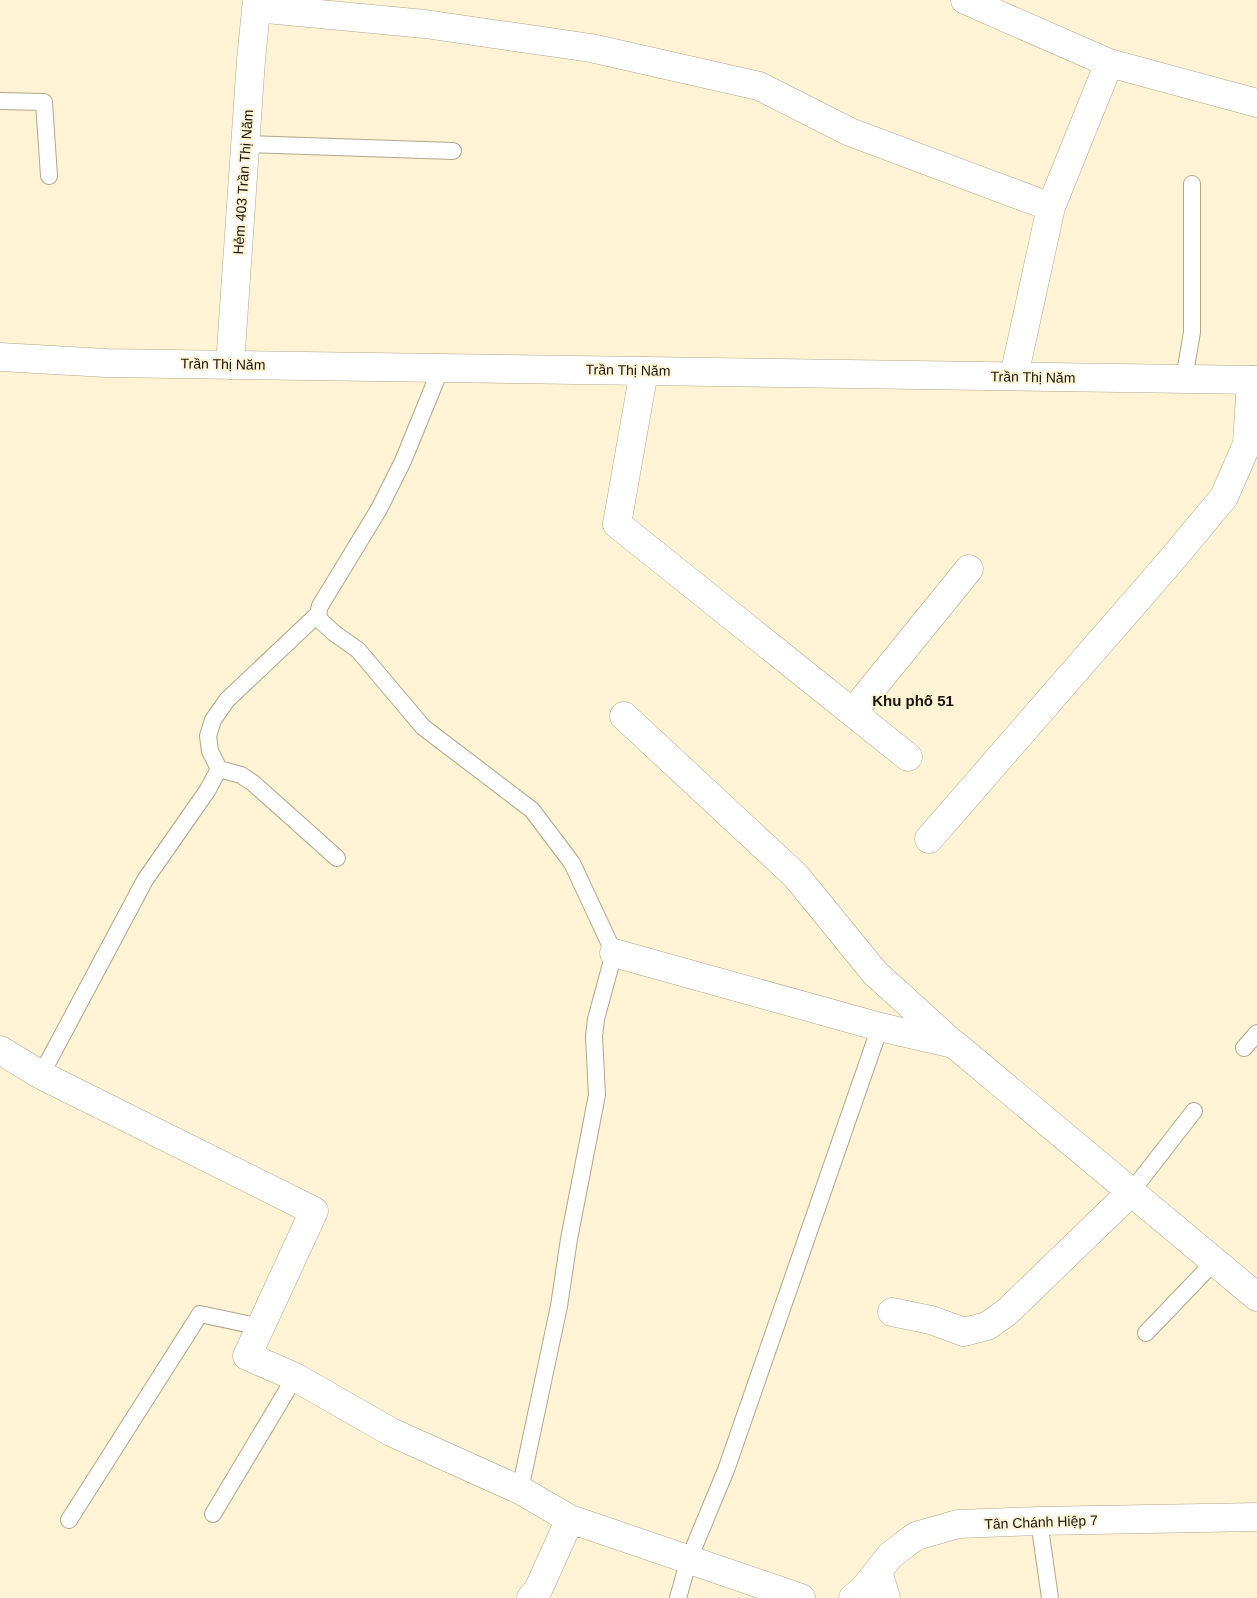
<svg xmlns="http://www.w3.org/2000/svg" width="1257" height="1598" font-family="Arial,sans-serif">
<rect width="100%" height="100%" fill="#fff3d6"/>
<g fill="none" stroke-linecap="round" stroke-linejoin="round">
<defs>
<path id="service" d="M 0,101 L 44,102 L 49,176
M 246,144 L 453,151
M 441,368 L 403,461 L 379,509 L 320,606 L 318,614 L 321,621 L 334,633 L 358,650 L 423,727 L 532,810 L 572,863 L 614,953 L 596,1019 L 594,1036 L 597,1095 L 569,1239 L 559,1306 L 520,1490
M 1184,379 L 1192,332 L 1192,184
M 219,769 L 210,751 L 208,736 L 213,720 L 227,700 L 318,614
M 1244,1048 L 1257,1033
M 41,1075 L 145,880 L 207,791 L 219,769 L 241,775 L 253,783 L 337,858
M 1131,1192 L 1194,1111
M 1146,1333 L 1215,1261
M 213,1514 L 295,1377
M 69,1520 L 200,1314 L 261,1327
M 1039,1521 L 1050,1598
M 678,1598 L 689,1559 L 726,1470 L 880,1027"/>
<path id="minor" d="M 965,0 L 1109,63 L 1051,207 L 1014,376
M 256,8 L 425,24 L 591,48 L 759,86 L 850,132 L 1051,207
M 1109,63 L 1257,103
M 230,365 L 251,60 L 257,0
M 644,371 L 617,524 L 908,757
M 853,712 L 969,569
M 624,716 L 796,876 L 875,973 L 952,1043
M 929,839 L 1169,563 L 1224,497 L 1247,444 L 1251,380
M 614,953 L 880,1027 L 954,1044 L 1257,1297
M 0,1050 L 41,1075 L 314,1211 L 247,1356 L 295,1377 L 391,1432 L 520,1490 L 570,1519 L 801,1598
M 892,1312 L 931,1320 L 964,1332 L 987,1326 L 1007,1312 L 1131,1192
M 878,1571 L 886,1598
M 531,1598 L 538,1590 L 570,1519
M 853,1598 L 863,1590 L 890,1556 L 905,1544 L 916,1536 L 958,1524 L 1039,1521 L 1257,1517"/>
<path id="tertiary" d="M 0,357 L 106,363 L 1257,380"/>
</defs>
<!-- service casing -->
<use href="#service" stroke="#b1a68b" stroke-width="18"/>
<!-- minor casing -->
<use href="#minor" stroke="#b1a68b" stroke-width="29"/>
<!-- tertiary casing -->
<use href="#tertiary" stroke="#b1a68b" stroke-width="29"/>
<!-- service -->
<use href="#service" stroke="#fff" stroke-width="16"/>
<!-- minor -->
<use href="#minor" stroke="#fff" stroke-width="28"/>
<!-- tertiary -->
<use href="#tertiary" stroke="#fff" stroke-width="28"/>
</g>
<g text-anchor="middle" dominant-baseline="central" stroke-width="4" stroke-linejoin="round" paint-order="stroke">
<!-- street labels -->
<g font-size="14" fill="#1a160c" stroke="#fff3d6">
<text transform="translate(243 182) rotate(-86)">Hẻm 403 Trần Thị Năm</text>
<text transform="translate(223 364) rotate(1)">Trần Thị Năm</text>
<text transform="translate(628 370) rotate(1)">Trần Thị Năm</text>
<text transform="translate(1033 377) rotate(1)">Trần Thị Năm</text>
<text transform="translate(1041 1522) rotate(-2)">Tân Chánh Hiệp 7</text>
</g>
<!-- neighbourhood labels -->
<g font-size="15" font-weight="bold" fill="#1a160c" stroke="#fff3d6">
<text x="913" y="700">Khu phố 51</text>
</g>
</g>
</svg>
